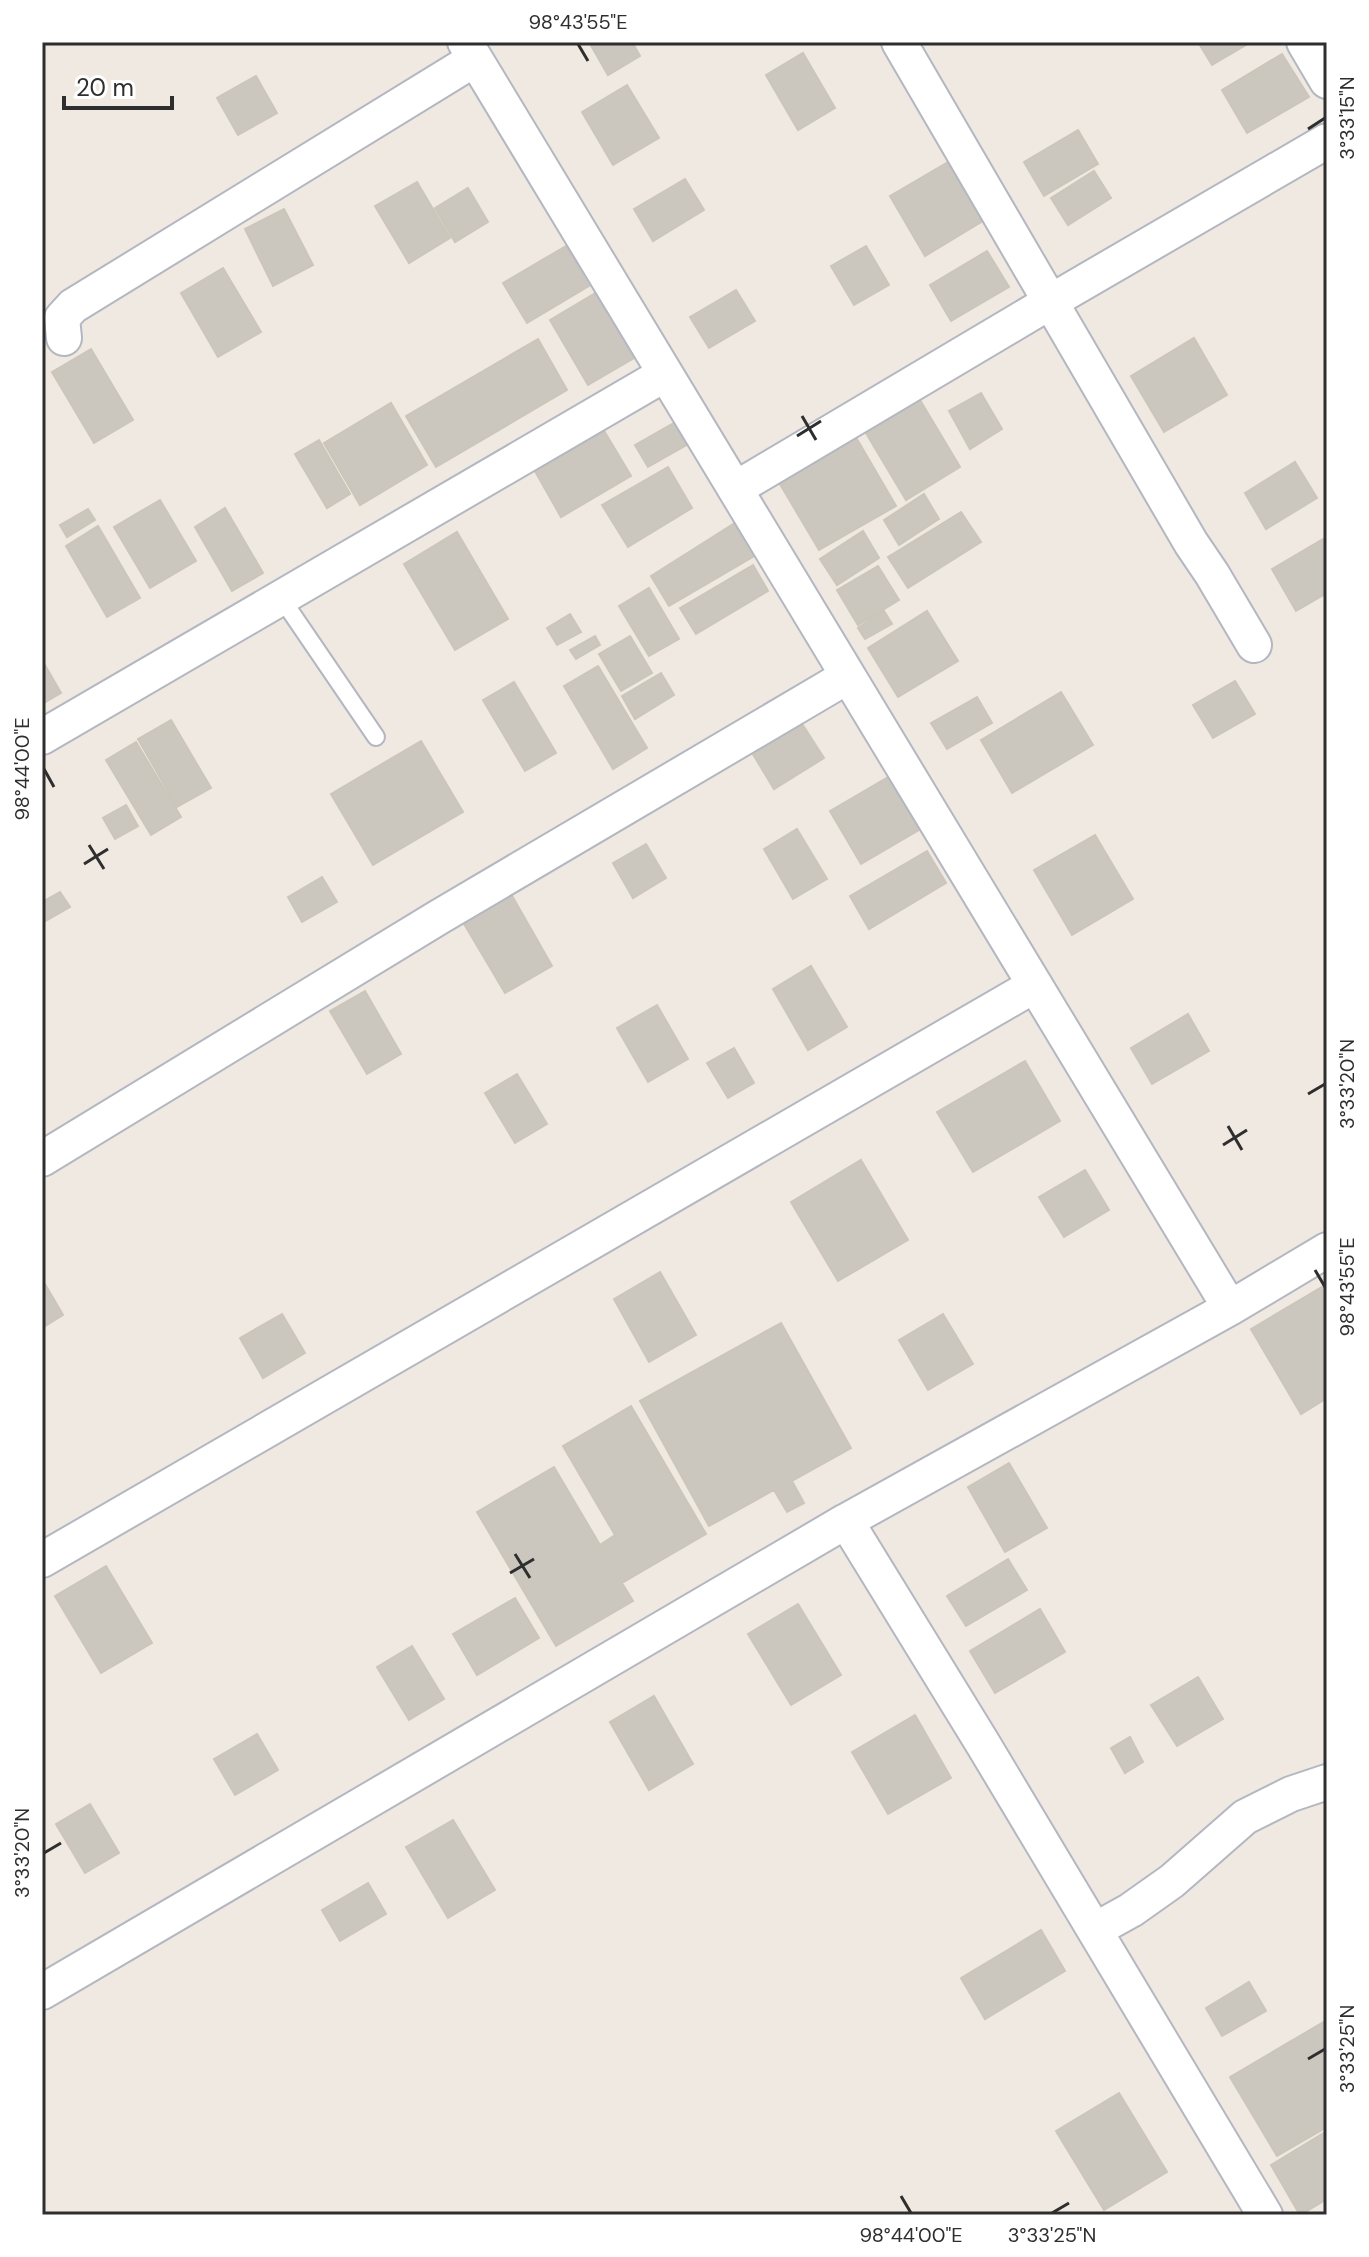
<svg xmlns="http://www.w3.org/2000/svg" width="1369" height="2257" font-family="'DM Sans',sans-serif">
<rect width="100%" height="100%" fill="#efe9e1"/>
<!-- building -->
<path fill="#cbc7bf" stroke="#cbc5ba" stroke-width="2" d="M 589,42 L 632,42 L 640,56 L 608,75 Z
M 1198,42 L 1251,42 L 1212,65 Z
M 803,53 L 835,108 L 798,130 L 766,75 Z
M 1282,54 L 1309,97 L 1247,133 L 1222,90 Z
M 256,76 L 277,113 L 238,135 L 217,98 Z
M 627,85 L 659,138 L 613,165 L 582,112 Z
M 1078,130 L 1098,164 L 1044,196 L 1024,162 Z
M 948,162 L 983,221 L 925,256 L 890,196 Z
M 1094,171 L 1111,198 L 1068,225 L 1051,198 Z
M 685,179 L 704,210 L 653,241 L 634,209 Z
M 417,182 L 450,238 L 409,263 L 375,206 Z
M 468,188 L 488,222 L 455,242 L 435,208 Z
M 284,209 L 313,265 L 273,286 L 245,229 Z
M 566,246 L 589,286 L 527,323 L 503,283 Z
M 866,246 L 889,285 L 854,305 L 831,266 Z
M 987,251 L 1009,287 L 951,321 L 930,285 Z
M 223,268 L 261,332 L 218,357 L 181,293 Z
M 736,290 L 755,321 L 709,348 L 690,317 Z
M 597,292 L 636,357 L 588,385 L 550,320 Z
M 1194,338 L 1227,395 L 1164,432 L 1131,376 Z
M 538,339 L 567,390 L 436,467 L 406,416 Z
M 91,349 L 133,420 L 94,443 L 52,372 Z
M 981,393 L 1002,429 L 970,449 L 949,411 Z
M 920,400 L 960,467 L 906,500 L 866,433 Z
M 391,403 L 427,465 L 360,505 L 324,443 Z
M 679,420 L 692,442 L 648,467 L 635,445 Z
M 600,424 L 631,476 L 561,517 L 531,464 Z
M 854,434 L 896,506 L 819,550 L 777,479 Z
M 319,440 L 350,494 L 327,508 L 295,454 Z
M 1295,462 L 1317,498 L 1266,529 L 1245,493 Z
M 668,467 L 692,508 L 628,547 L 602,505 Z
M 924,494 L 939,519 L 899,545 L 884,520 Z
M 160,500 L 196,561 L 150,588 L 114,527 Z
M 225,508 L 263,573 L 232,591 L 195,527 Z
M 88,509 L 95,520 L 67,537 L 60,525 Z
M 961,512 L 981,542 L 908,588 L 888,557 Z
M 741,519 L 763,551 L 669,606 L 651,576 Z
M 98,526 L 140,598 L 107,617 L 66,546 Z
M 863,531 L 879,558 L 837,585 L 820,559 Z
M 457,532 L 508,619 L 455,650 L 404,564 Z
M 1323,539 L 1327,545 L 1327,593 L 1296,611 L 1272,569 Z
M 753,565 L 768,591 L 696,634 L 680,608 Z
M 878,566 L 899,600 L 858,625 L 837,590 Z
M 649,588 L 679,639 L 649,656 L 619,606 Z
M 884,611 L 892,624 L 865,639 L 858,628 Z
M 927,611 L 958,661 L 898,697 L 868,648 Z
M 570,614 L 581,632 L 557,645 L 547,628 Z
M 595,636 L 600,645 L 576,659 L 570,650 Z
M 630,636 L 652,673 L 621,691 L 599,654 Z
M 42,660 L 61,693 L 42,704 Z
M 598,666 L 647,748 L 613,769 L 564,686 Z
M 661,673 L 674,695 L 635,719 L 622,696 Z
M 1235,681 L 1255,714 L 1213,738 L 1193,705 Z
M 514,682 L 556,753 L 525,771 L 483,700 Z
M 1061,692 L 1093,745 L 1012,793 L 981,740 Z
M 977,697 L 992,723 L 947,749 L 931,723 Z
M 797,716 L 824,758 L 774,789 L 748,746 Z
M 171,720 L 211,788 L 177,807 L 138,739 Z
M 421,741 L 463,812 L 373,865 L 331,794 Z
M 136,742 L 181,817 L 151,835 L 106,760 Z
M 895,773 L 926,826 L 861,864 L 830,811 Z
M 126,805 L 138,826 L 115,839 L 103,818 Z
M 797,829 L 827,879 L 793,899 L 764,849 Z
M 1095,835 L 1133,899 L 1072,935 L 1034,870 Z
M 646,844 L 666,878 L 633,898 L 613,863 Z
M 927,851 L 946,883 L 869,929 L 850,896 Z
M 322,877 L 337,902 L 302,922 L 288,897 Z
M 60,892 L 70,907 L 42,923 L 42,902 Z
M 511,894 L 552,966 L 505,993 L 463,922 Z
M 811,966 L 847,1027 L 808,1050 L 773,989 Z
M 365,991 L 401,1054 L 367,1074 L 330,1011 Z
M 657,1005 L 688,1059 L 648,1082 L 617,1028 Z
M 1188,1014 L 1209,1051 L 1152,1084 L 1131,1048 Z
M 734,1048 L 754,1083 L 728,1098 L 707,1063 Z
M 1025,1061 L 1060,1121 L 973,1172 L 937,1112 Z
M 517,1074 L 547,1124 L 515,1143 L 485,1093 Z
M 861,1160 L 908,1240 L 838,1281 L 791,1202 Z
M 1085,1170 L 1109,1210 L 1064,1237 L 1039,1197 Z
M 660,1272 L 696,1335 L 649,1362 L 614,1299 Z
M 42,1279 L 63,1315 L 42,1328 Z
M 1327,1284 L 1327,1398 L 1301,1414 L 1251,1329 Z
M 282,1314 L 305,1353 L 263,1378 L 240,1338 Z
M 943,1314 L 973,1364 L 928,1390 L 899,1340 Z
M 781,1323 L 851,1448 L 792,1481 L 804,1503 L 787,1512 L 774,1490 L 709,1526 L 640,1401 Z
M 631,1406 L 706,1534 L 622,1583 L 633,1601 L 556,1646 L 477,1512 L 554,1467 L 600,1545 L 615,1535 L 563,1446 Z
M 1009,1463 L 1047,1528 L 1005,1552 L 968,1487 Z
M 1008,1559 L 1027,1590 L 966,1626 L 947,1596 Z
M 106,1566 L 152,1643 L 101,1673 L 55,1596 Z
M 515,1598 L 539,1638 L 477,1675 L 453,1634 Z
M 798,1604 L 841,1675 L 791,1705 L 748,1634 Z
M 1040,1609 L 1065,1652 L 995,1693 L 970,1651 Z
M 412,1646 L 444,1699 L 409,1720 L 377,1667 Z
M 1198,1677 L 1223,1719 L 1177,1746 L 1151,1705 Z
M 654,1696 L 693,1764 L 649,1790 L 610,1722 Z
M 915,1715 L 951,1778 L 888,1814 L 852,1752 Z
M 257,1734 L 278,1770 L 235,1795 L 214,1759 Z
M 1130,1737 L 1143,1762 L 1125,1773 L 1111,1748 Z
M 90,1804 L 119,1853 L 85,1873 L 56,1824 Z
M 453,1820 L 495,1890 L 448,1918 L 406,1847 Z
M 368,1883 L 386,1914 L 340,1941 L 322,1910 Z
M 1041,1930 L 1065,1971 L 985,2019 L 961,1978 Z
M 1249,1982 L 1266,2011 L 1222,2036 L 1206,2008 Z
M 1327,2020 L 1327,2127 L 1277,2156 L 1230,2077 Z
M 1119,2093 L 1167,2172 L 1104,2210 L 1056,2131 Z
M 1327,2131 L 1327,2199 L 1300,2215 L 1271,2165 Z"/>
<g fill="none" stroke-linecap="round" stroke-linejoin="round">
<defs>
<path id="service" d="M 282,599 L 376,737"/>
<path id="minor" d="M 465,42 L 1230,1308
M 899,42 L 1191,543 L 1212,574 L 1254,645
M 1304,42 L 1327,81
M 64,338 L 62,318 L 73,306 L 475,59
M 735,489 L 1050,302 L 1327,141
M 42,737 L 665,374
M 42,1159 L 439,917 L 848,676
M 846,1521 L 983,1744 L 1265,2215
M 42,1560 L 1035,985
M 1095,1930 L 1131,1910 L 1172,1881 L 1245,1817 L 1291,1794 L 1327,1782
M 42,1992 L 846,1521 L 1230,1308 L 1327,1250"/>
</defs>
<!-- service casing -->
<use href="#service" stroke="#b4b7c1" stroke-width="20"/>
<!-- minor casing -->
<use href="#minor" stroke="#b4b7c1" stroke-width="38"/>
<!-- service -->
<use href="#service" stroke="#fff" stroke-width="16"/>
<!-- minor -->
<use href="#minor" stroke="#fff" stroke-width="34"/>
</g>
<!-- ticks -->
<path fill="none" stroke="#2e2e2e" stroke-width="3" d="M 578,44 L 588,61M 1308,129 L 1325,118M 802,416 L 816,440M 797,436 L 821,421M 44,769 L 54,787M 89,845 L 104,869M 84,864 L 108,849M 1308,1094 L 1325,1084M 1228,1126 L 1242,1150M 1223,1145 L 1247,1130M 1315,1270 L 1325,1287M 515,1554 L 530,1578M 510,1573 L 534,1559M 44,1853 L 61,1843M 1308,2059 L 1325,2049M 901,2196 L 911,2213M 1052,2213 L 1069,2203"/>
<!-- border -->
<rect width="1369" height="2257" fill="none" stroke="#ffffff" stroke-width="88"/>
<!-- scale -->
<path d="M64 96v12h108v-12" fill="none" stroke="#2e2e2e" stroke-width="4"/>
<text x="76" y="96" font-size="24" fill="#2e2e2e" stroke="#ffffff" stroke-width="6" paint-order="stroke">20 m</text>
<rect x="44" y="44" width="1281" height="2169" fill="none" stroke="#2e2e2e" stroke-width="3"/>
<g font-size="20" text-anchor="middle" fill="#2e2e2e">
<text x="578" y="29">98°43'55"E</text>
<text transform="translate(1347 118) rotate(-90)" y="7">3°33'15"N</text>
<text transform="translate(22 769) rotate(-90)" y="7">98°44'00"E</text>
<text transform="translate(1347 1084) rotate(-90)" y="7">3°33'20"N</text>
<text transform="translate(1347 1287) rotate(-90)" y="7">98°43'55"E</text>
<text transform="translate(22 1853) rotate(-90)" y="7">3°33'20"N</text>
<text transform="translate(1347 2049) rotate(-90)" y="7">3°33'25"N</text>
<text x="911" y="2242">98°44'00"E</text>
<text x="1052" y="2242">3°33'25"N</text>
</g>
</svg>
